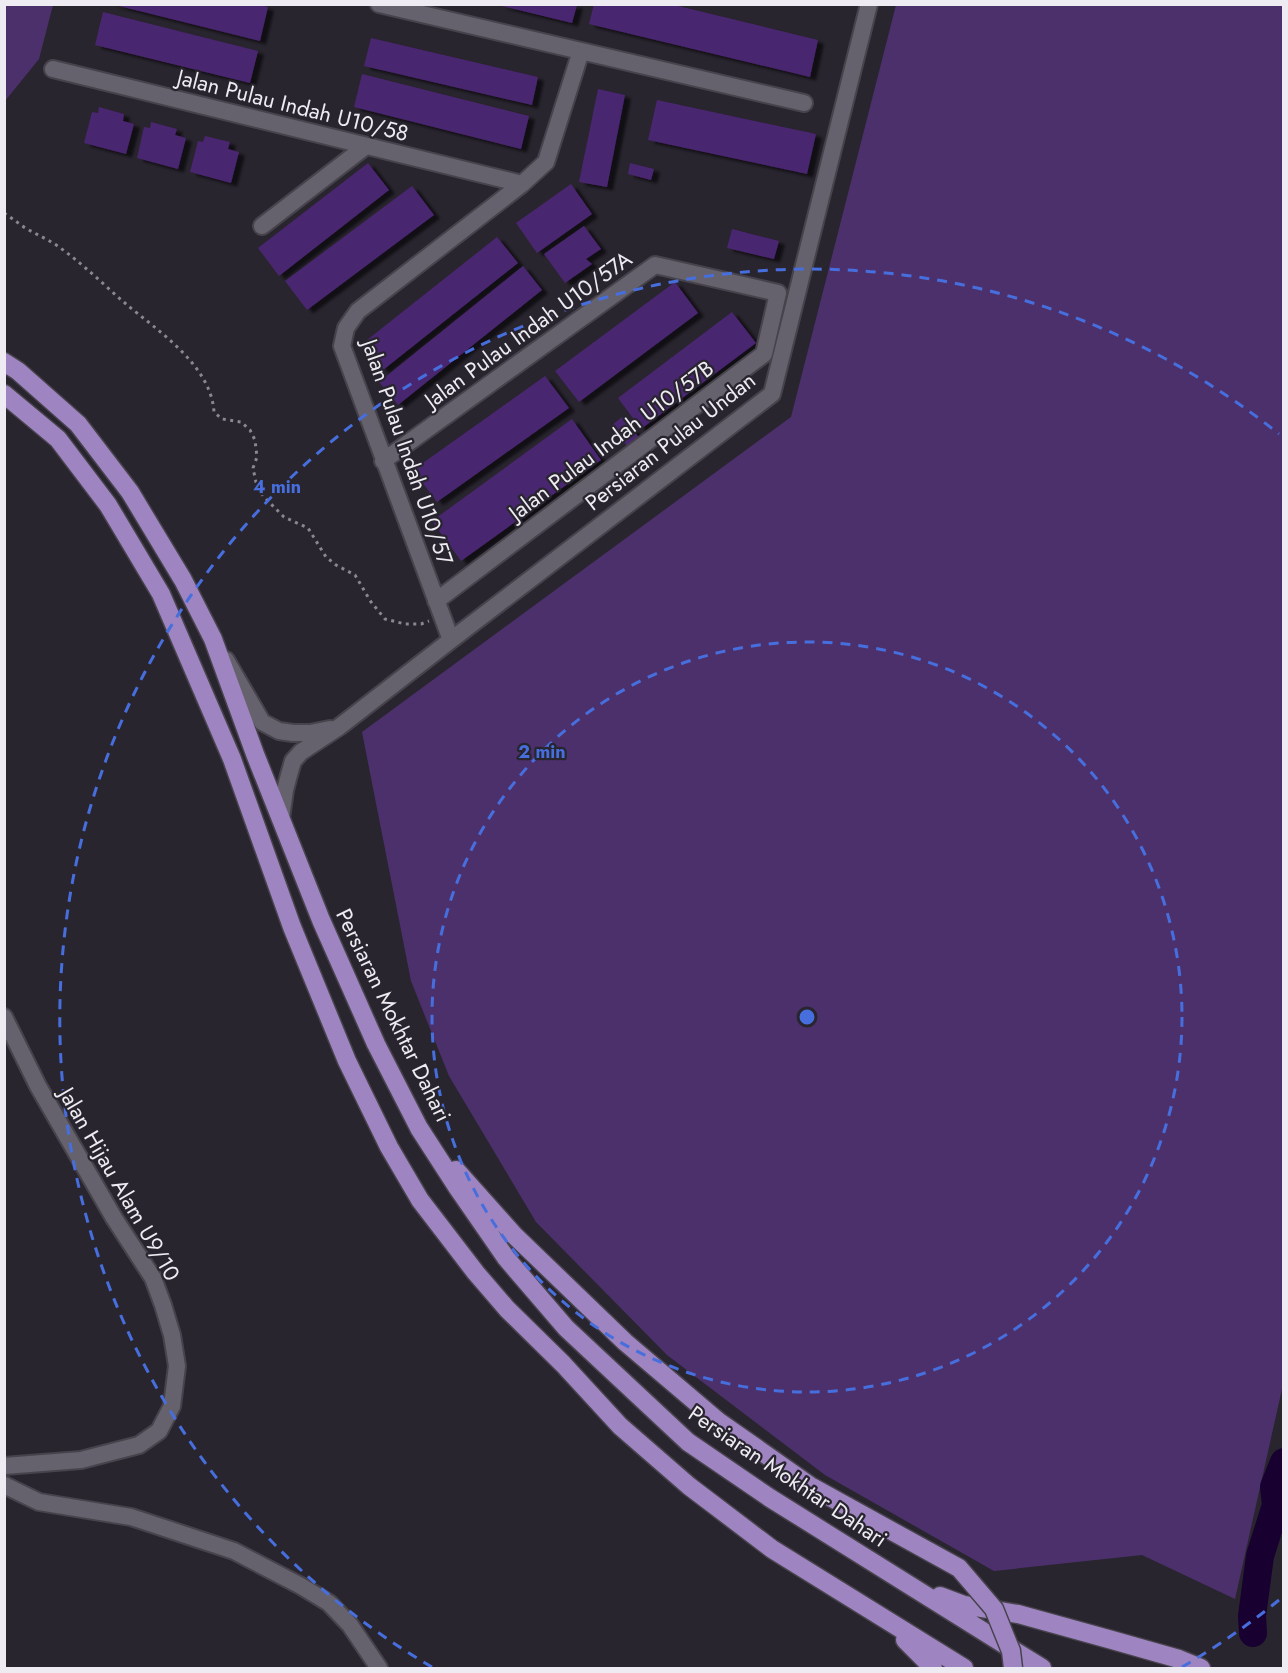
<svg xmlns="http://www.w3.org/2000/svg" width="1288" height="1673" font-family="Jost,sans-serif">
<defs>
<filter id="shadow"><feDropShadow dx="6" dy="3.5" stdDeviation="1.5" flood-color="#0009"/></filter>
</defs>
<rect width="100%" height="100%" fill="#29252f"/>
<!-- green -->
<path fill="#4c306c" d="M 5,4 L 53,5 L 39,59 L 5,101 Z
M 896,5 L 1283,5 L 1284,1380 L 1235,1599 L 1142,1555 L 994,1571 L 825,1475 L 667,1355 L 536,1222 L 449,1076 L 411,981 L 362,732 L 791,417 Z"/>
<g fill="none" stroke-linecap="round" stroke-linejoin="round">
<!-- stream -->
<path stroke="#180030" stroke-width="4.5" d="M 1276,1505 L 1284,1505"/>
<!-- river -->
<path stroke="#180030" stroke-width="28" d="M 1253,1633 L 1252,1616 L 1260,1556 L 1276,1505 L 1274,1487 L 1284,1462"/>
</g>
<!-- building -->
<path fill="#4a256f" filter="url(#shadow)" d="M 111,4 L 256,4 L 268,7 L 260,41 Z
M 594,4 L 670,4 L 818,40 L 810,77 L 589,24 Z
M 498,5 L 577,5 L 572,23 Z
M 103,12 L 258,51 L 250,83 L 95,45 Z
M 371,38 L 538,77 L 532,105 L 364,66 Z
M 362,74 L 529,116 L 521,149 L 354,107 Z
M 598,89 L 625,95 L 607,187 L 579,182 Z
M 657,100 L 816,134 L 807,174 L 648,140 Z
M 99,107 L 124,114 L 123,121 L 134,124 L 126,154 L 84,143 L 92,112 L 98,113 Z
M 151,122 L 177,129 L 175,135 L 186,138 L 178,169 L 137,158 L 144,127 L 150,128 Z
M 205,136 L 230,142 L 228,149 L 239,152 L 231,183 L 190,172 L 198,141 L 203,142 Z
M 368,163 L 389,190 L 279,276 L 258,248 Z
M 630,163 L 654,169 L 651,180 L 628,174 Z
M 571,184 L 592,214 L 537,253 L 516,223 Z
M 412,186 L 434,215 L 307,310 L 285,281 Z
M 584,226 L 601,249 L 586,259 L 592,264 L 565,283 L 544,254 Z
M 732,229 L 779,241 L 774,259 L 727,248 Z
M 497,237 L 518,263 L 383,370 L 362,344 Z
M 523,266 L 542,290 L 398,405 L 379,382 Z
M 675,282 L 698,313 L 579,402 L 555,371 Z
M 732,312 L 756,343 L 641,429 L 618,398 Z
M 545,376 L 569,408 L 437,502 L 413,470 Z
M 622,417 L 642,441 L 631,451 L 611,426 Z
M 572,419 L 601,460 L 461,561 L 432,521 Z"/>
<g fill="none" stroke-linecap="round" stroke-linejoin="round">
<defs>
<path id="minor" d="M 379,4 L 804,103
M 53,69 L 522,184
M 262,226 L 366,146
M 383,461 L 655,265 L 778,293 L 764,354 L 436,601
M 451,640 L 342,346 L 346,328 L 358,311 L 522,184 L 546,162 L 581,51
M 226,660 L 262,722 L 279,731 L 293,733 L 310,733 L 330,729
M 281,818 L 285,790 L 289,775 L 293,761 L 301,752 L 339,727 L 451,640 L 772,394 L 869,4
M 4,1017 L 38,1086 L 114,1218 L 153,1278 L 163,1305 L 172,1335 L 177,1366 L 172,1406 L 159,1431 L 139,1445 L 81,1460 L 4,1466
M 4,1485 L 39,1502 L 131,1517 L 234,1551 L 301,1586 L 329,1603 L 350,1625 L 379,1668"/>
<path id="major" d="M 4,362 L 18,371 L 78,424 L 130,492 L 183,580 L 213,639 L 255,754 L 321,920 L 376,1044 L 419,1128 L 459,1190 L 506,1258 L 566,1328 L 688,1442 L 770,1498 L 1042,1668
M 4,394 L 58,439 L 108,505 L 161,594 L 232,759 L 292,927 L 347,1061 L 389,1147 L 420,1200 L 476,1273 L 507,1309 L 563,1364 L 620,1426 L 689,1486 L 772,1549 L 964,1668
M 456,1170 L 514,1235 L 625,1342 L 718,1421
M 940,1596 L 964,1605 L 1018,1614 L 1112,1640 L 1179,1659 L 1201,1668
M 905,1640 L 933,1668"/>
</defs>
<!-- minor casing -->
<use href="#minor" stroke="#47434c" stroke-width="20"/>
<!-- major casing -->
<use href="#major" stroke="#47434c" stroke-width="21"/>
<!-- path -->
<path stroke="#8a878f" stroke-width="3" stroke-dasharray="3 4.5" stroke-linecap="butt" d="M 4,213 C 12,218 19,224 27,229 C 38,235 49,240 59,247 C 83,264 104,285 126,304 C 158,331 211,365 214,412 L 222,419 L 241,422 L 250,430 L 255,440 L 257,457 L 253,468 L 257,487 L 264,497 L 284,517 L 308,528 L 326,557 L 336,565 L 355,575 L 371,602 L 385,619 L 405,624 L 421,624 L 429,621"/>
<!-- minor -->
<use href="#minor" stroke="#66626d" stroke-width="16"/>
<!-- major -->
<use href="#major" stroke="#9e84c1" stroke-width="18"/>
<defs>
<path id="major-bridge" d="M 718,1421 L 812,1487 L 959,1568 L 994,1609 L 1011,1651 L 1013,1668"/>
</defs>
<!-- major-bridge casing -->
<use href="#major-bridge" stroke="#47434c" stroke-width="21" stroke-linecap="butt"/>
<!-- major-bridge -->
<use href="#major-bridge" stroke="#9e84c1" stroke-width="18"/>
</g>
<!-- distance rings -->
<g fill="none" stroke="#476edd" stroke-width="3" stroke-dasharray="10 8">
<circle cx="807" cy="1017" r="375"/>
<path d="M1279 1600A750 750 0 0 1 1182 1667M432 1667A750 750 0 1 1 1279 434"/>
</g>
<g text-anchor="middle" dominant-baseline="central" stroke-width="4.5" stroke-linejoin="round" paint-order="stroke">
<!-- street labels -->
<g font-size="22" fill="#eeecf2" stroke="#29252f">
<text transform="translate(293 105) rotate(14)">Jalan Pulau Indah U10/58</text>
<text transform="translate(528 329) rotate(-36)">Jalan Pulau Indah U10/57A</text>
<text transform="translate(611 440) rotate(-37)">Jalan Pulau Indah U10/57B</text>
<text transform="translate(670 441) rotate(-38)">Persiaran Pulau Undan</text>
<text transform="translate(408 452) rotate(71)">Jalan Pulau Indah U10/57</text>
<text transform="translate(394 1015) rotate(64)">Persiaran Mokhtar Dahari</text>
<text transform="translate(120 1184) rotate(60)">Jalan Hijau Alam U9/10</text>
<text transform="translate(788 1476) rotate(34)">Persiaran Mokhtar Dahari</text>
</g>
</g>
<circle cx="807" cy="1017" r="9" fill="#476edd" stroke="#29252f" stroke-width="3"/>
<g font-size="18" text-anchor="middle" font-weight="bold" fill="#476edd" stroke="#29252f" stroke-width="4.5" stroke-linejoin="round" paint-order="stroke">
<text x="277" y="493">4 min</text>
<text x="542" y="758">2 min</text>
</g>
<!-- border -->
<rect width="1288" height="1673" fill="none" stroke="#eeecf2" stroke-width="12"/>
</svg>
